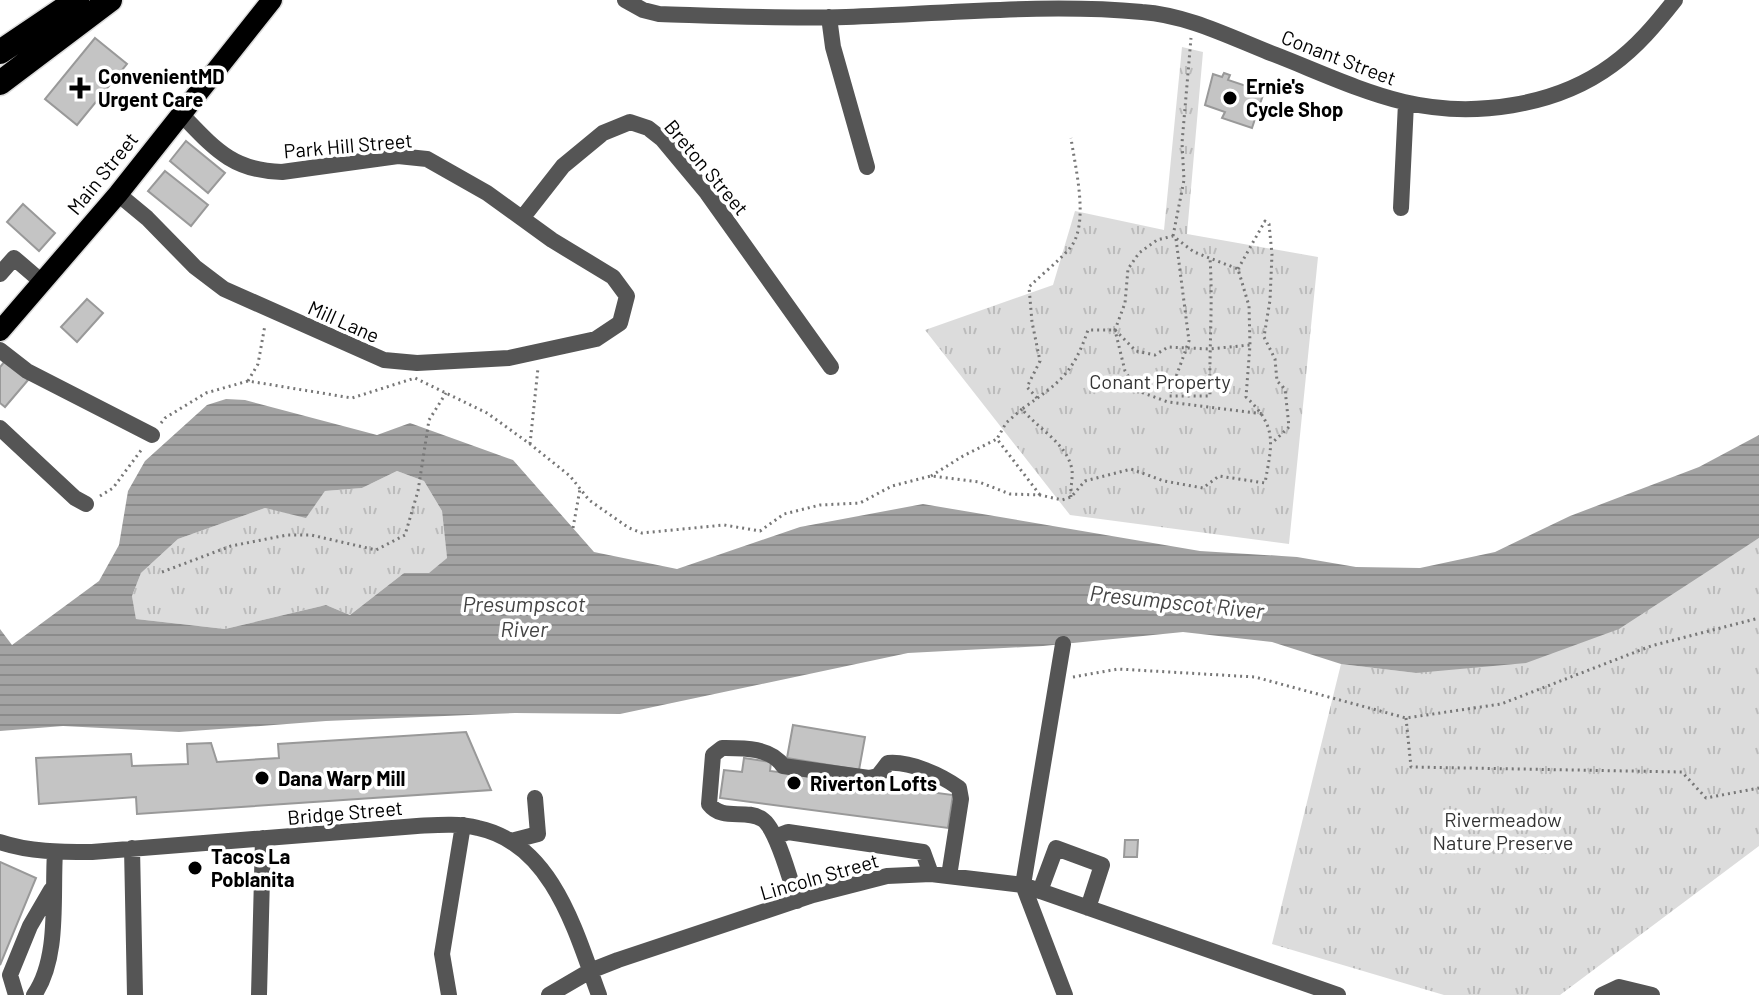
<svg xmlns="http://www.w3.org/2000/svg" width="1759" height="995" font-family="Barlow,sans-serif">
<defs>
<pattern id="park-tufts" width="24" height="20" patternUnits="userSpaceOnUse" patternTransform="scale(2)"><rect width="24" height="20" fill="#dcdcdc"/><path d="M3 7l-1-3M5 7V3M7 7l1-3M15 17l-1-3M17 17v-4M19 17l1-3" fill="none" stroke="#bbb"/></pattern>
<pattern id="water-rules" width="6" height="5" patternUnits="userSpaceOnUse" patternTransform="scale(2)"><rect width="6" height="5" fill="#a3a3a3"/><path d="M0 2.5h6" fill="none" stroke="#8b8b8b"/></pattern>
</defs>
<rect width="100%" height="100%" fill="#fff"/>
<!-- park -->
<path fill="url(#park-tufts)" d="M 1182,47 L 1203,52 L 1187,234 L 1318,257 L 1289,544 L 1070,515 L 925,330 L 1053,285 L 1075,211 L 1164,230 Z
M 397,471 L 424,481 L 442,511 L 447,558 L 429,574 L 404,573 L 350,615 L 326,605 L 225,629 L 136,619 L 132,596 L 141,573 L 178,539 L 265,508 L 306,517 L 325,491 L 362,488 Z
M 1759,538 L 1759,846 L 1560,995 L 1444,995 L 1272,944 L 1341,664 L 1416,673 L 1741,549 Z"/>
<!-- water -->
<path fill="url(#water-rules)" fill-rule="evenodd" d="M 226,399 L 245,400 L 377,435 L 410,423 L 513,460 L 594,552 L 677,569 L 800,527 L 923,504 L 1200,551 L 1297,557 L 1356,567 L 1420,568 L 1495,552 L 1570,516 L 1699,467 L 1759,435 L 1759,538 L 1619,629 L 1526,663 L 1416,673 L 1341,664 L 1272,642 L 1183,632 L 1043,646 L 908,653 L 620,714 L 515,713 L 326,721 L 179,732 L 63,726 L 0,731 L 0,629 L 12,645 L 99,581 L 119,545 L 128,491 L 145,461 L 207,405 ZM 397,471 L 424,481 L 442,511 L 447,558 L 429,573 L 404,573 L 350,615 L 326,605 L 225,629 L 136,619 L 132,596 L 141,573 L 178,539 L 265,508 L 306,518 L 325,491 L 362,488 Z"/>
<!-- building -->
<path fill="#c4c4c4" stroke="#999" stroke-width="2" d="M 95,38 L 127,64 L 77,125 L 45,99 Z
M 1224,73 L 1230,75 L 1228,80 L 1261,91 L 1262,88 L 1265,89 L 1252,128 L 1222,118 L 1225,112 L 1205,105 L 1213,74 L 1222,77 Z
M 186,141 L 225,173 L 208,193 L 170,161 Z
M 165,171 L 208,205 L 191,226 L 148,191 Z
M 23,204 L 55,233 L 39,251 L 7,222 Z
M 87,299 L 103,313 L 77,342 L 61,327 Z
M 5,361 L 28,380 L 5,407 L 0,403 L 0,367 Z
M 793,725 L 865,737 L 859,770 L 787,758 Z
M 466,732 L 491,790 L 137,814 L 136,797 L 39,804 L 36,758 L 131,754 L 132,766 L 188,764 L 187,744 L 211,743 L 217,762 L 279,758 L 278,744 Z
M 744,758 L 771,762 L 770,771 L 953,795 L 948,828 L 720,798 L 724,770 L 742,772 Z
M 1125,840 L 1138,840 L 1137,857 L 1124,857 Z
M 0,862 L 36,878 L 0,965 Z"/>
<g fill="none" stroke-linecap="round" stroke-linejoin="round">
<defs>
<path id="major" d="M 0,331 L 118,194 L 272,0"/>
<path id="highway" d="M 0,52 L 77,0
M 0,83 L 110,0"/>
</defs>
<!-- major casing -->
<use href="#major" stroke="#dbdbdb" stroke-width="23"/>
<!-- highway casing -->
<use href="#highway" stroke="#dbdbdb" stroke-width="27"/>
<!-- path -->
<path stroke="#777" stroke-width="3" stroke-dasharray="2 4" stroke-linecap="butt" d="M 1173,236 L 1184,180 L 1182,143 L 1191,38
M 1176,239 L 1189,341 L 1169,396 L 1210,396 C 1209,350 1213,304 1210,258
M 1238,269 L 1265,221 L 1269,224 L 1272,254 L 1270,300 L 1264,337 L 1275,359 L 1277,381 L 1285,389 L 1289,427 L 1272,443
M 248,381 L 258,364 L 265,325
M 1037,398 L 1027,387 L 1040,361 L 1032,322 L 1029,287 C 1042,274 1058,262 1070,248 C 1090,224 1075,167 1071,138
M 1022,409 L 1006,423 L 997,439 L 1040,495
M 161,423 L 165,418 L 206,393 L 248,381 L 352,398 L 415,378 L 487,413 L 530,444 L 570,476 L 589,500 L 629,528 L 642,533 L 724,525 L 760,531 L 784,514 L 820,505 L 860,503 L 892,486 L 931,476 L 979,482 L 1010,494 L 1040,495 L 1062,500 L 1071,497 L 1085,481 L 1131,469 L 1164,481 L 1203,488 L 1219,476 L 1265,483 C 1272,443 1278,427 1246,397 L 1250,345 L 1249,306 L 1238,269 L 1194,252 L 1173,236 L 1157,240 L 1139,253 L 1128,269 L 1125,303 L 1115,330 L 1125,371 L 1138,391 L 1168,402 L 1264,414
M 530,444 L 538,368
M 931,476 L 963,456 L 997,439
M 100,496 L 113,488 L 142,449
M 1071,497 C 1070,488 1073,479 1072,470 C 1068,444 1037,428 1022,409 C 1059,383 1073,374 1088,330 L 1115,330 L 1136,351 L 1155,355 L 1168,347 L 1209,349 L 1250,345
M 573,528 L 580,489
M 162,572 L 231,546 L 287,535 L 311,535 L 376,550 L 405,535 L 418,491 L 429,420 L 446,393
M 1073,677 L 1118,669 L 1255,677 L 1406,718 L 1501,704 L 1651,646 L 1759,618
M 1406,718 L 1411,767 L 1682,772 L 1706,798 L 1759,788"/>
<!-- minor -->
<path stroke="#555" stroke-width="16" d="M 625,0 L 643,10 L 659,14 C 721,16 784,19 846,17 C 945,14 1043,3 1142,12 C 1186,15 1228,36 1268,52 C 1313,69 1358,91 1404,102 C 1472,118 1555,107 1612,65 C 1637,47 1656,24 1675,0
M 829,17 L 833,47 L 867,167
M 118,194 L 147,218 L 195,267 L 224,289 L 384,360 L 417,363 L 509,358 L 596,339 L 620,323 L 627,296 L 613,277 L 552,240 L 487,193 L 427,159 L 398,156 L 282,172 C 232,171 214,148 181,114
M 1401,208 L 1406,103
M 523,217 L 563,166 L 603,133 L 630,122 L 648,128 L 662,139 L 707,193 L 831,367
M 0,274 L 14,258 L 42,282
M 0,350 L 27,371 L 152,435
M 0,428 L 75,498 L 86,504
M 775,837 L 788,832 L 923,852 L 931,874
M 511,841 L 538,834 L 535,798
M 0,842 C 30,852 60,852 92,852 L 417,826 C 437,825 458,823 478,828 C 553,844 576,933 599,995
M 132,848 L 135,995
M 1023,885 L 1063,644
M 1023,885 L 1065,995
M 1040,891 L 1056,848 L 1102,865 L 1088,908
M 797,901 C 791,883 777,828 762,819 C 745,808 723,822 709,804 L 713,755 L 722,748 C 741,748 771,747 783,766 L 869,778 L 878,776 L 888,763 C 910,761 941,775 959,788 L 961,799 L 949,876
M 16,995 L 10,975 L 30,926 L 51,890
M 34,995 C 60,958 52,896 55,852
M 259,995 L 263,838
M 449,995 L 442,954 L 463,825
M 549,995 L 590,971 L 618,960 L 813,895 L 887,876 L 931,874 L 1023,885 L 1338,995
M 1602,995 L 1619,987 L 1652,995"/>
<!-- major -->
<use href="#major" stroke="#000" stroke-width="20"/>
<!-- highway -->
<use href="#highway" stroke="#000" stroke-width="24"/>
</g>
<!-- markers -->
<g fill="#000" stroke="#fff" stroke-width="3">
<path d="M76 76h8v8h8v8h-8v8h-8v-8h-8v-8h8z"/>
<circle cx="1230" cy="98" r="8"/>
<circle cx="262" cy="778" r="8"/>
<circle cx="794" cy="783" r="8"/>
<circle cx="195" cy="868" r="8"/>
</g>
<g text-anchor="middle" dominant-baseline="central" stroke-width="7" stroke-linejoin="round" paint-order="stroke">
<!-- street labels -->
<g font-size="20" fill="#000" stroke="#fff">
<text transform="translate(1339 57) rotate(21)">Conant Street</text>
<text transform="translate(348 145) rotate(-5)">Park Hill Street</text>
<text transform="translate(707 167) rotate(50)">Breton Street</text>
<text transform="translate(102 173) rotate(-51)">Main Street</text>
<text transform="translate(344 321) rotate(24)">Mill Lane</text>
<text transform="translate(345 812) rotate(-5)">Bridge Street</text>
<text transform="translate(819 876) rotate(-16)">Lincoln Street</text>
</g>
<!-- poi labels -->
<g font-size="20" font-weight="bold" fill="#000" stroke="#fff" text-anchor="start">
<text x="98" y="76">ConvenientMD<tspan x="98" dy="23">Urgent Care</tspan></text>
<text x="1246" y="86">Ernie's<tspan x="1246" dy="23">Cycle Shop</tspan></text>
<text x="278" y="778">Dana Warp Mill</text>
<text x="810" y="783">Riverton Lofts</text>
<text x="211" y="856">Tacos La<tspan x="211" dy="23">Poblanita</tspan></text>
</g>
<!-- park labels -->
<g font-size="20" fill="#333" stroke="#fff">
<text x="1160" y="381">Conant Property</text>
<text x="1503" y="819">Rivermeadow<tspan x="1503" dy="23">Nature Preserve</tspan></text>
</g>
<!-- water labels -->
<g font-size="22" font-style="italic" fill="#444" stroke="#fff">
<text transform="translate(1177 601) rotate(6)">Presumpscot River</text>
<text x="524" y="603">Presumpscot<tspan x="524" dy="25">River</tspan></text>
</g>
</g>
</svg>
